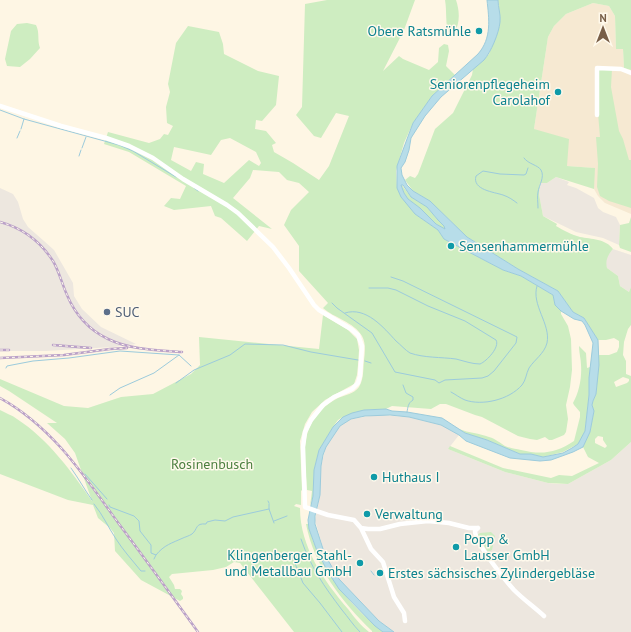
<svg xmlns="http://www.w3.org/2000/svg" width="631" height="632" font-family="'PT Sans',sans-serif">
<rect width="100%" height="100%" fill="#fef6e4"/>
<!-- residential -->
<path fill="#f6e9d2" d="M 593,3 L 609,6 L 615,16 L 616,49 L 623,49 L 624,68 L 631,70 L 631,214 L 605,203 L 598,196 L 594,189 L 594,168 L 567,166 L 534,129 L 548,37 L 554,26 L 566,14 Z"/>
<!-- industrial -->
<path fill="#ede7df" d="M 556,177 L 569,182 L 567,185 L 576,188 L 594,198 L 598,208 L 603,212 L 616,217 L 620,225 L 619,245 L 603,238 L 576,232 L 543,216 L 539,194 L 540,183 L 547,183 Z
M 0,188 L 13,194 L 18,202 L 23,219 L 28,227 L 44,241 L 54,250 L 73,283 L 74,296 L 82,309 L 101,327 L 136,344 L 113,347 L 46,351 L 0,351 Z
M 613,249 L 631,255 L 631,287 L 629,292 L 620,286 L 618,276 L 607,268 L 605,262 L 608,255 Z
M 377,415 L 409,417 L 441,425 L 459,435 L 448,449 L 505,472 L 548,483 L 557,484 L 568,484 L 611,460 L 631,442 L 631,632 L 394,632 L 379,621 L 339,579 L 325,555 L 315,520 L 320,495 L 321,466 L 326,447 L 340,426 L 345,422 L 351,419 Z"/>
<!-- green -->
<path fill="#ceedc1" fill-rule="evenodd" d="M 327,0 L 415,0 L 404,30 L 383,71 L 399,56 L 403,59 L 429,70 L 438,62 L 439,48 L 444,44 L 448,45 L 449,51 L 446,66 L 455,75 L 432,96 L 413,123 L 404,143 L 396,171 L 397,188 L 415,214 L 438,230 L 444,239 L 503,270 L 521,276 L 553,295 L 555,305 L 561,311 L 561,314 L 568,326 L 571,339 L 572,370 L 570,387 L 566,405 L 568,419 L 566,432 L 564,435 L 552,440 L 549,440 L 545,437 L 537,440 L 530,439 L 518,436 L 482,417 L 475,415 L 446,404 L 440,404 L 431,409 L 392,406 L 386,409 L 364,410 L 343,417 L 338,420 L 333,427 L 319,450 L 314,470 L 313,496 L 310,506 L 312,491 L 307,490 C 306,469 301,446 310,426 C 316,414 326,404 338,398 C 345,395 354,394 359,387 C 364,379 363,368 364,360 C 365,352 366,343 362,336 C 354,322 334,318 323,308 L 328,303 L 299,271 L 299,246 L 284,225 L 291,210 L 309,192 L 299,183 L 287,180 L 279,172 L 253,170 L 250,178 L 233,198 L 272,229 L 259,226 L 247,241 L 221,218 L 215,216 L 211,206 L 174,210 L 164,206 L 171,198 L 180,199 L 186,186 L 129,152 L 104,144 L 108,132 L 149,143 L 160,139 L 164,134 L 168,135 L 173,126 L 167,123 L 166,107 L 170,92 L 168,84 L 176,43 L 188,26 L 219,32 L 223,44 L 224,54 L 258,71 L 279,76 L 276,105 L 262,121 L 256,120 L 255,129 L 266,131 L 276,143 L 272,145 L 274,152 L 293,163 L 319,180 L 329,166 L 349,116 L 336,113 L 321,138 L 314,136 L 296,115 L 302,107 L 305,4 ZM 230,138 L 256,152 L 261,163 L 259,166 L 249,160 L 224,183 L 203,174 L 204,164 L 196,162 L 191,171 L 171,160 L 174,147 L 211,155 L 221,140 Z
M 445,0 L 456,0 C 460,12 460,23 454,34 L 449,35 C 445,24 447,11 445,0 Z
M 498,0 L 631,0 L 631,70 L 624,68 L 623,49 L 616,49 L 615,16 L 609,6 L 593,3 L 566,14 L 554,26 L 548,37 L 534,129 L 569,139 L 567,166 L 595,168 L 594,189 L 556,177 L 547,183 L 540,183 L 539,194 L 543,216 L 557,224 L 556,226 C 563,230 572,235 580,237 C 591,239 606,239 613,249 C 608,255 605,260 607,268 L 618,276 L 620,286 L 629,292 L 631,287 L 631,325 L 628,329 L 624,342 L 623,355 L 626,361 L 626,374 L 631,376 L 631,442 L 611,460 L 568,484 L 548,483 L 505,472 L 448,449 L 450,446 L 503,468 L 551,478 L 559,475 L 572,476 L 599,463 L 588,457 L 583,447 L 590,432 L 594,411 L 592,405 L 593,401 L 596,394 L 599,355 L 609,355 L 617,352 L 619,347 L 619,341 L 614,338 L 606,340 L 598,340 L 584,318 L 573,312 L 558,291 L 518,269 L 467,237 L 430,201 L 413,191 L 405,180 L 410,176 L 415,178 L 418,174 L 435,129 L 453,113 L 472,75 L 473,69 L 489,54 L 498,28 L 500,16 ZM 623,377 L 629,379 L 629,381 L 627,383 L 616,387 L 614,382 ZM 598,436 L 603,437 L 603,440 L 607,446 L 605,448 L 595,443 L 595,439 Z
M 27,23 L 36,25 C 40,33 37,40 40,48 L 30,59 L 20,67 L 7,66 L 5,59 L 11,31 L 17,24 Z
M 599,69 L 612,69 L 611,87 L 619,131 L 623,139 L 629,160 L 631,160 L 631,208 L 609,201 L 600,196 L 597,187 L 598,164 L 596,137 L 600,137 L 598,113 Z
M 401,184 L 411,197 L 427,207 L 438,220 L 444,225 L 445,229 L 436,224 L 420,208 L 408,199 L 404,193 Z
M 631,217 L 631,252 L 620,248 L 619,245 L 620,225 L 629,223 Z
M 323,315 L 348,330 L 357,339 L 359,350 L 358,365 L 357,375 L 354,384 L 325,400 L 312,412 L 305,424 L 300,441 L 302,490 L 301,491 L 301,505 L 296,504 L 294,506 L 300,508 C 300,547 324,581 348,609 C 354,617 361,626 369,632 L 294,632 L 240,563 L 234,562 L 226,567 L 213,570 L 172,574 L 169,577 L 174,585 L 175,589 L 180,589 L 182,591 L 181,594 L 183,597 L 183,599 L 180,601 L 141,580 L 115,551 L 114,533 L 110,528 L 98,518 L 93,505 L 68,500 L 0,474 L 0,410 C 5,413 12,415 17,419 C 48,439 72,472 92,501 L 75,453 L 65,439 L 47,423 L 57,423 L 9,391 L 0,386 L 0,379 L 64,406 L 88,408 L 121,397 L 153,394 L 191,374 L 200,365 L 199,337 L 319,349 Z
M 579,346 L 586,353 L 587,368 L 590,367 L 589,395 L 585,431 L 578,444 L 563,452 L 543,457 L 531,454 L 520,454 L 487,440 L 465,433 L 459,429 C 469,433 479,433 489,437 C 496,439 500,443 505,446 C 510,448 516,449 521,450 C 542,455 556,453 574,441 L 580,417 L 580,412 L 574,405 L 573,403 C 579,392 582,378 581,365 C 581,359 579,353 579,346 Z
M 306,524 L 308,524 C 318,567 349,605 383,632 L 372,632 L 372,631 C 342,602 314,566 306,524 Z
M 491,532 L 495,536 L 492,550 L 488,552 L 477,535 L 480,533 Z"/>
<!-- water -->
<path fill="#b7dde9" stroke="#9ccbdc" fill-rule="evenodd" d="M 487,0 L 498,0 C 498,7 501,15 500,22 C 499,33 491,52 484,60 L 441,97 L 425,116 L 411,138 L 409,150 L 405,162 L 401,168 L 402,175 L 407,185 L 413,191 L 430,201 L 467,237 L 518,269 L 558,291 L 573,312 L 584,318 L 598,340 L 599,365 L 596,394 L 593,401 L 592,405 L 594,411 L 590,432 L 583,447 L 573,452 L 551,460 L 540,461 L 510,458 L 466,441 L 459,435 L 441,425 L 409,417 L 390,415 L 365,416 L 351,419 L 340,426 L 326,447 L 323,455 L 321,466 L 320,495 L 315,516 L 315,524 L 325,555 L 339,579 L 379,621 L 394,632 L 383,632 L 375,626 L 339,589 L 328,572 L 317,551 L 309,529 L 308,520 L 313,496 L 314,470 L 319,450 L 333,427 L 343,417 L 352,413 L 364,410 L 386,409 L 392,411 L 407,412 L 442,418 L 465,433 L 487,440 L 520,454 L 531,454 L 543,457 L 563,453 L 572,448 L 578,444 L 585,431 L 589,395 L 589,378 L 593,343 L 585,325 L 582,321 L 574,319 L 561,311 L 555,305 L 553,295 L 521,276 L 503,270 L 444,239 L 438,230 L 415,214 L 401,197 L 397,188 L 397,166 L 413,123 L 432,96 L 478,54 C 492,38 489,19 487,0 ZM 401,185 L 403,185 L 411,197 L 427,207 L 438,220 L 444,226 L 445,229 L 436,224 L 420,208 L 408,199 L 404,193 Z"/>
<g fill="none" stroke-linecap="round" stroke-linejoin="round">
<!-- stream -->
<path stroke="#9ccbdc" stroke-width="1" d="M 0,110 L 24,119 L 119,145 L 133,151 L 176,177
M 21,129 L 24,119
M 17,138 L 20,131
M 82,148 L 86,137
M 79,156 L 81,150
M 524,158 C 528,164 538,165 541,170 C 545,177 539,185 538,192 C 537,197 538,202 538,208
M 194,188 L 198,191
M 517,203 C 513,200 509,197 503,195 C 494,192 472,190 476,176 L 483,171 L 500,174 L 524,175 L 526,174 L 528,168
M 332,303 L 337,308 L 372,333 L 395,372 L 435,380 L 439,383 L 445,380 L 482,378 L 488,376 L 494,371 L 516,343 L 517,337 L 511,334 L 403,281 L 391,277
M 345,313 C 366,306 384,328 396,341 C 401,345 405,350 410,353 C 424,358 441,357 456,359 C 464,361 472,364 480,364 C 487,361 500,347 496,340 L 465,321 L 428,306 L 396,290 L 388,288 L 369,288
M 365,361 L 371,363
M 6,368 L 7,366 L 12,365 L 33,361 L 69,358 L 120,351 L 179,355 L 191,366
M 176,383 L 194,370 L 230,355 L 245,344 L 283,345 L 311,352 L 358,360
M 403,385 L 406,393 L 413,397 L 413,400 C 408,403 408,407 407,412
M 451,392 C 455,394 460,398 465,400 C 482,406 509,400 522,385 C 526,380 526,374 529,368 C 535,359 544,354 547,343 C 551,324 531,305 537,286
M 110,395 L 120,388 L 154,373 L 179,355
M 71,468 C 79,479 84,489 92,500
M 85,474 L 107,499
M 268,501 L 269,503
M 94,504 C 103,515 108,527 116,539 C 123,550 132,560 141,571 L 145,571
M 269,504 L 269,509 L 274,523
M 109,505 L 110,507 L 134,516 L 139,521 L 140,531 L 151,545 L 151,553 L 156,555 C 164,545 172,543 183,538 C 185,537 189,536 192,534 C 198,529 195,523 206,524 L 207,522 L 215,520 L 225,521 L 233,517 L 269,509
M 274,521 L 287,516
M 301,539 C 311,568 324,586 342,610 C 348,617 353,625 360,632
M 292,556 L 303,583 L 320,603 L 342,632
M 154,559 L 156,555
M 371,571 L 374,575"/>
<!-- minor -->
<path stroke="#fff" stroke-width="4.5" d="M 0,106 L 61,126 L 106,138 L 129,146 L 153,158 L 183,179 L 227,205 L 238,213 L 273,247 L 289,268 L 314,305 L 319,310 L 351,329 L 358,335 L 362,346 L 360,376 L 358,383 L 352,389 L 334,397 L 323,405 L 311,420 L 305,432 L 303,447 L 305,507 L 328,515 L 354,520 L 361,528 L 368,529 L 380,529 L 400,524 L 428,521 L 449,523 L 469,528 L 478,528
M 597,115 L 597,68 L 621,69 L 631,73
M 361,528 L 371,549 L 383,562 L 394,597 L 404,613 L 405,621
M 478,528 L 475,531 C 475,543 505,580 514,590 C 523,599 534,607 544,616"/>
<defs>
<path id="rail" d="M 0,222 C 22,228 40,241 53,261 C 59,271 62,284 67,295 C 75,314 89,330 108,339 C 131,350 157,350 182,352
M 53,345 L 91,348
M 0,350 L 9,350
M 0,358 L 64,355 L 110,349 L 127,348
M 0,398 C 53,427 85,477 119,524 C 146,560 172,596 198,632"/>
</defs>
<!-- rail casing -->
<use href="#rail" stroke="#baa1c8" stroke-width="2.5"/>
<!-- rail -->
<use href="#rail" stroke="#fff9ec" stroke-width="1" stroke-dasharray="3" stroke-linecap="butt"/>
</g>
<!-- markers -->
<g fill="#0f9aa8" stroke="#fff9ec" stroke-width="1.5">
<circle cx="479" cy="31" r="4"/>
<circle cx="558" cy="92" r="4"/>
<circle cx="451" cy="246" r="4"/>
<circle cx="374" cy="477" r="4"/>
<circle cx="367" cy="514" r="4"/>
<circle cx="456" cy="547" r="4"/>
<circle cx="360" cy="563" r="4"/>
<circle cx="380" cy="573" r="4"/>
</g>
<circle fill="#5c6f8a" stroke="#fff9ec" stroke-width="1.5" cx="107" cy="312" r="4"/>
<g text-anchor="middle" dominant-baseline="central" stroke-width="3" stroke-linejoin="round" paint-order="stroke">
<!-- culture labels -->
<g font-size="14" fill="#0d838f" stroke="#fff9ec" text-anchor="start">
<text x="471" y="31" text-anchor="end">Obere Ratsmühle</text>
<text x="550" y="84" text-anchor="end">Seniorenpflegeheim<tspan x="550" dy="16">Carolahof</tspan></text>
<text x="459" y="246">Sensenhammermühle</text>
<text x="382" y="477">Huthaus I</text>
<text x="375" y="514">Verwaltung</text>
<text x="464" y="539">Popp &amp;<tspan x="464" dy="16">Lausser GmbH</tspan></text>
<text x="352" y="555" text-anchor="end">Klingenberger Stahl-<tspan x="352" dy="16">und Metallbau GmbH</tspan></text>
<text x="388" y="573">Erstes sächsisches Zylindergebläse</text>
</g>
<!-- service labels -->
<g font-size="14" fill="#4e5e75" stroke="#fff9ec" text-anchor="start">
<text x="115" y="312">SUC</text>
</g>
<!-- park labels -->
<g font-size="14" fill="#4b7f3e" stroke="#fff9ec">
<text x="212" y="464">Rosinenbusch</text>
</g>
</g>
<!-- north arrow -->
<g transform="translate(603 28)" stroke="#fff9ec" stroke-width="3" paint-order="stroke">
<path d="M0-3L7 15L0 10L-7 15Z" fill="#785e47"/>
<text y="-6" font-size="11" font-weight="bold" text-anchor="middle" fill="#785e47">N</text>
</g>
</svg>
